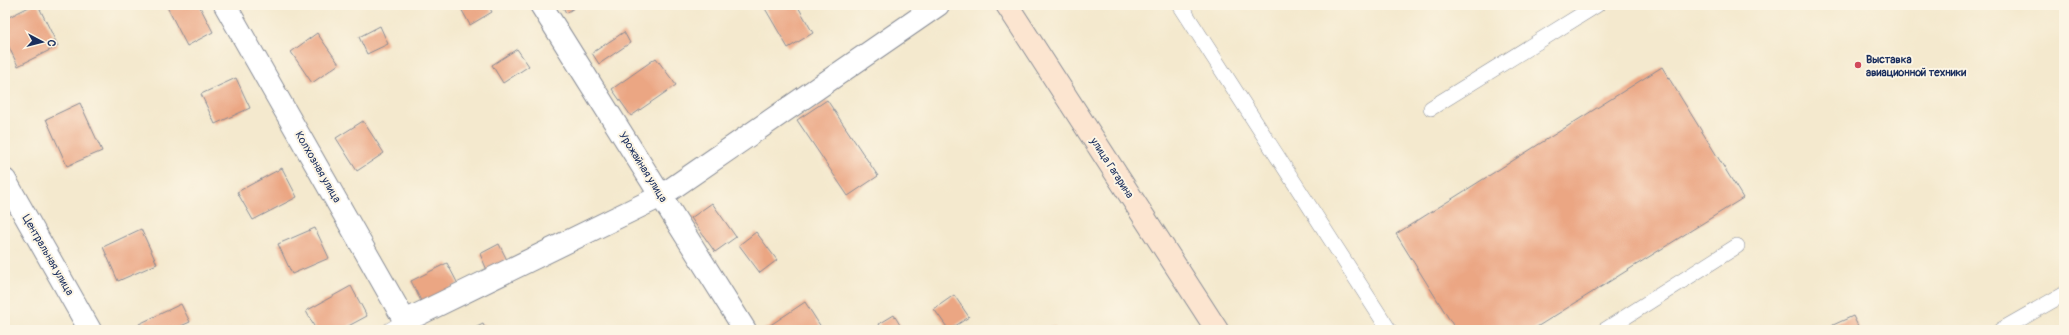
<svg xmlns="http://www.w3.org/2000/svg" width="2069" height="335" font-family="Pangolin,sans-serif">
<rect width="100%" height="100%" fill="#fcf5e5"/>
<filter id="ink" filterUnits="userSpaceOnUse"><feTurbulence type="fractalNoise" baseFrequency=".025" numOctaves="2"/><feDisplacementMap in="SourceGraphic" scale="8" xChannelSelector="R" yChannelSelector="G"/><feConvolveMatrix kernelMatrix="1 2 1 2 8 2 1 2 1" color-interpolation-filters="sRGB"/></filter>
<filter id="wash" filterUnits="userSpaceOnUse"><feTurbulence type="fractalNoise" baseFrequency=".012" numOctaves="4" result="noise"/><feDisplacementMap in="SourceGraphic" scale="16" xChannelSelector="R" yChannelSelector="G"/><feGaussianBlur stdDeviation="0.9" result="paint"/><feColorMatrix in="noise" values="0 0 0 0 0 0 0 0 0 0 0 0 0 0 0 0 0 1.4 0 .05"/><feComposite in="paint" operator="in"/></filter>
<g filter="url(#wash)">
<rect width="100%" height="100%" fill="#f4e9ce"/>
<g id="blocks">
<!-- building -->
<path fill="#eba683" d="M 33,5 L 38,5 L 58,46 L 18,66 L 5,39 L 5,19 Z
M 166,5 L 199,5 L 213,32 L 187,46 Z
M 459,5 L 488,5 L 492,12 L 470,25 Z
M 562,5 L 579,5 L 566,13 Z
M 763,5 L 797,5 L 813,33 L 788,48 Z
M 380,26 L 388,44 L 367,54 L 359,37 Z
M 624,32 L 630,43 L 599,64 L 592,53 Z
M 317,33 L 339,64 L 312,83 L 291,52 Z
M 517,49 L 529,66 L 503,83 L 492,65 Z
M 656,58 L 676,85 L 631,116 L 612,89 Z
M 1662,67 L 1743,198 L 1532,330 L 1456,330 L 1396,234 Z
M 236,78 L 250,108 L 215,124 L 201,94 Z
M 827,100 L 878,176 L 848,196 L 797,120 Z
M 80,103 L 102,151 L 67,166 L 46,119 Z
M 363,121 L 384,153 L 357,171 L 336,138 Z
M 282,168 L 297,197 L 253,220 L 237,192 Z
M 712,203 L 736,237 L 715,252 L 691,218 Z
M 315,228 L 329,258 L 292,274 L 278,244 Z
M 141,229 L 157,264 L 118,281 L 103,247 Z
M 756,232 L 777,260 L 760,273 L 739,245 Z
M 499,244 L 507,260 L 487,270 L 480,254 Z
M 447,263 L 458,284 L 422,303 L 411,281 Z
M 351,286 L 367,316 L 341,330 L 316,330 L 306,311 Z
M 954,295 L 969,317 L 949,330 L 934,309 Z
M 805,302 L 823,330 L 763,330 Z
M 181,304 L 190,322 L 172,330 L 141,330 L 139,324 Z
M 894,315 L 903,330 L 882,330 L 879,324 Z
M 1853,316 L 1860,330 L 1822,330 Z
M 483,324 L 486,330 L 471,330 Z
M 1054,326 L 1057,330 L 1047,330 Z"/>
</g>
</g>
<g filter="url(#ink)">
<use href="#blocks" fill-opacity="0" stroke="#888c96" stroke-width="1"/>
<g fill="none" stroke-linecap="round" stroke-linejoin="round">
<defs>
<path id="lane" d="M 1180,5 L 1389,330
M 1431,108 L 1597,5
M 390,330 L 405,321
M 1605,330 L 1737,246
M 2001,330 L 2064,294"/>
<path id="street" d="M 225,5 L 410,330
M 541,5 L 745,330
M 5,180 L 90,330
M 405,321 L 661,196 L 938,5"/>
<path id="secondary" d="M 1007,5 L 1217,330"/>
</defs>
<!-- lane casing -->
<use href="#lane" stroke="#888c96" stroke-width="16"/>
<!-- street casing -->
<use href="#street" stroke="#888c96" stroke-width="24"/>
<!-- secondary casing -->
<use href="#secondary" stroke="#888c96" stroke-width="24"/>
<!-- lane -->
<use href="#lane" stroke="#fff" stroke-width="15"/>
<!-- street -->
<use href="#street" stroke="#fff" stroke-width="22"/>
<!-- secondary -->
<use href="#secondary" stroke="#fce5d0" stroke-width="22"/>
</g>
</g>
<!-- markers -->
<circle fill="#d1495b" stroke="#fcf5e5" stroke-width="1.5" cx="1858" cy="65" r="4"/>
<g text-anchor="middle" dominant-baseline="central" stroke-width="4" stroke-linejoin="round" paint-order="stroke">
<!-- poi labels -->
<g font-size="11" font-weight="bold" fill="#1b2f5e" stroke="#fcf5e5" text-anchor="start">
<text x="1866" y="59">Выставка<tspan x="1866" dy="13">авиационной техники</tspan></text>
</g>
<!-- street labels -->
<g font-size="11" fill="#1b2f5e" stroke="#fcf5e5">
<text transform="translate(318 167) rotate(60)">Колхозная улица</text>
<text transform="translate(643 167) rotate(58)">Урожайная улица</text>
<text transform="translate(1112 168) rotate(57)">улица Гагарина</text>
<text transform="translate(48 255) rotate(60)">Центральная улица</text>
</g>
</g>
<!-- margin -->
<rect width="2069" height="335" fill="none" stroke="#fcf5e5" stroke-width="20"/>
<!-- north arrow -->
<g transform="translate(42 42) rotate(97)" stroke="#fcf5e5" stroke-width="3" paint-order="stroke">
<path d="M0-3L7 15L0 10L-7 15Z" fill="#1b2f5e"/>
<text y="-6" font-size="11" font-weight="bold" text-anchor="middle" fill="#1b2f5e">С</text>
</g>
</svg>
